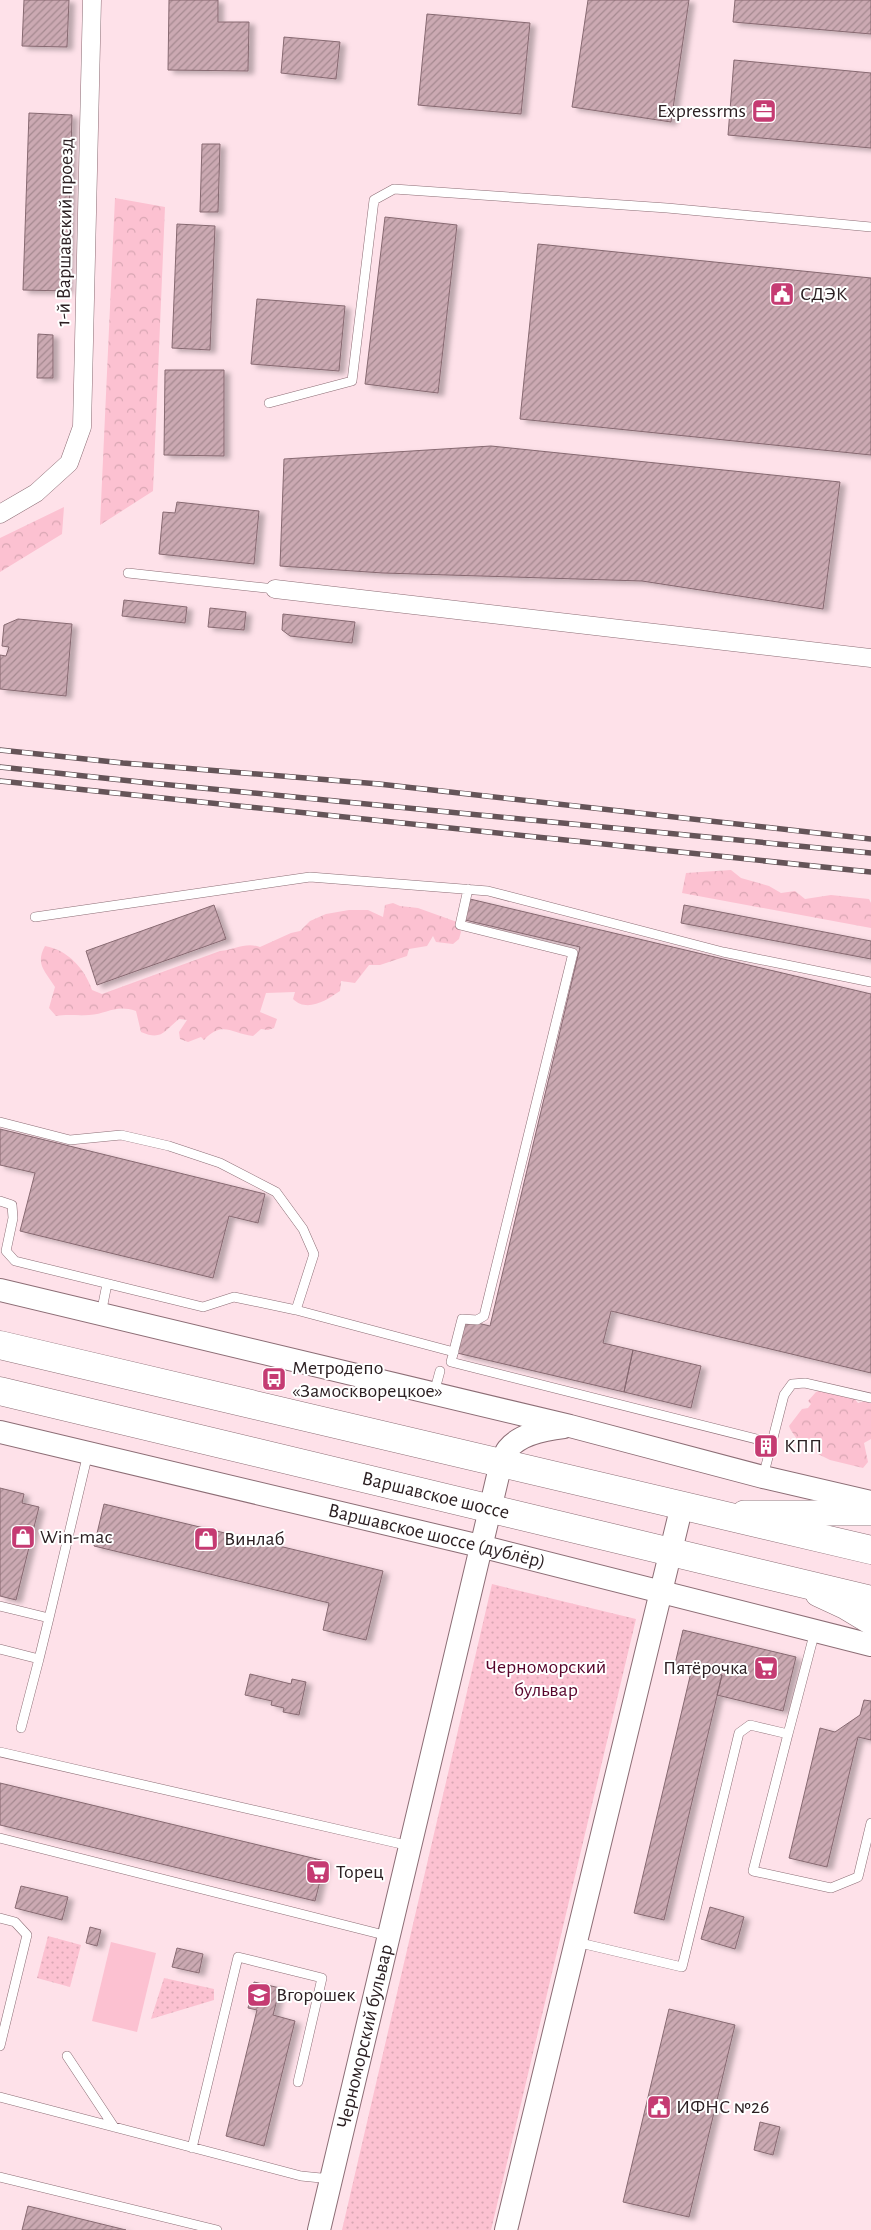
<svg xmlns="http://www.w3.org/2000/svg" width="871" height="2230" font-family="'Alegreya Sans',sans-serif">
<defs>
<pattern id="forest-crowns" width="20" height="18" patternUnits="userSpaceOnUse" patternTransform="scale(1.25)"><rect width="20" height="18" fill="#fcc1d1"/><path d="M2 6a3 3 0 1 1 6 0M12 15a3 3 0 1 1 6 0" fill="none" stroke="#d8a6b3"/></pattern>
<pattern id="park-dots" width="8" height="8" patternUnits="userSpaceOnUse" patternTransform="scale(1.25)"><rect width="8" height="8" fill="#fcc1d1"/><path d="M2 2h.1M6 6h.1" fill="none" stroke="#d8a6b3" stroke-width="1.8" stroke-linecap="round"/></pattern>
<pattern id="building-hatch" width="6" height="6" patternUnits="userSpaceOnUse" patternTransform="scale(1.25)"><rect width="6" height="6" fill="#cba9b2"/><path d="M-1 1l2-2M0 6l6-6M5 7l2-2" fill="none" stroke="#a58990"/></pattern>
<filter id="shadow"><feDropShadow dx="5.5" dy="3" stdDeviation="2.5" flood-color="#0004"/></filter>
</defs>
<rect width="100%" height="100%" fill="#fee1e9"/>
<!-- forest -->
<path fill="url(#forest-crowns)" d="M 115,198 L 165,207 L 153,491 L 100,525 Z
M 64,507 L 62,534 L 0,572 L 0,538 Z
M 731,870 L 741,878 L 769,886 L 781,893 L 795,891 L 805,899 L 831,895 L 869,899 L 871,903 L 871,928 L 682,893 L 686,873 Z
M 393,903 L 400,906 L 418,908 L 457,922 L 461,932 L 459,939 L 453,944 L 436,942 L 433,936 L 427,946 L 409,949 L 407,956 L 380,965 L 369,965 L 355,983 L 341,981 L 340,991 C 327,1000 307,1013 293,999 L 295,992 L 266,993 L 260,1012 L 277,1019 L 274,1028 L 268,1030 L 261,1029 L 253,1036 C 231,1034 223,1020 204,1040 L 201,1037 L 188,1042 L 180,1039 L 179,1032 L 187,1020 L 179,1019 C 164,1031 162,1041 141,1032 L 136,1011 C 115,1004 108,1014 89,1015 C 77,1016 68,1014 56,1016 L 49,1008 L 55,987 C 45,971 35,964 45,946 C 68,950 85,969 92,990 L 102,994 L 220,951 C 235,950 245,942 260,947 L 291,933 L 300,931 L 310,921 L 326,914 L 349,910 L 368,910 L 383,917 L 385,905 Z
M 820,1390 L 853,1397 L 858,1403 L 866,1401 L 871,1403 L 871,1439 L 864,1443 L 868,1462 L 863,1468 L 830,1460 L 816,1453 L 816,1447 L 822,1443 L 821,1439 L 815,1440 L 812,1444 L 798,1441 C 795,1435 791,1432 789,1426 L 802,1409 L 808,1408 L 811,1404 L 808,1401 L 816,1392 Z"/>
<!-- park -->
<path fill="url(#park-dots)" d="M 492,1584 L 636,1619 L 491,2230 L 342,2230 Z
M 48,1936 L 81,1945 L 70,1987 L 37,1978 Z
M 164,1978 L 214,1989 L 214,2000 L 151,2019 Z"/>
<!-- pitch -->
<path fill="#fcc1d1" d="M 111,1942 L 156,1953 L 137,2032 L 92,2021 Z"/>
<!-- building -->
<path fill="url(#building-hatch)" stroke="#876971" filter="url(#shadow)" d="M 24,0 L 69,0 L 67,47 L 22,46 Z
M 169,0 L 218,0 L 218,22 L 249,22 L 248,71 L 168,70 Z
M 588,0 L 689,0 L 671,122 L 572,107 Z
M 735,0 L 871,0 L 871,34 L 733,22 Z
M 427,14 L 530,23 L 521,114 L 418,105 Z
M 284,37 L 340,42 L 336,79 L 281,73 Z
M 734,60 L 871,73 L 871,148 L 728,135 Z
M 29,113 L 72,115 L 67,291 L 23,290 Z
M 202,144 L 220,144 L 218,212 L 200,212 Z
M 385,217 L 457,225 L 438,393 L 365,384 Z
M 177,224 L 215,226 L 210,350 L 172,348 Z
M 538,244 L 871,278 L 871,455 L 520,419 Z
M 257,299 L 345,306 L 339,371 L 251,364 Z
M 38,334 L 53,335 L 53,378 L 37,378 Z
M 165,370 L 224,370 L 224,456 L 164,455 Z
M 491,446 L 840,482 L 823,609 L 642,581 L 383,573 L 280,566 L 284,459 Z
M 177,502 L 259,511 L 254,564 L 159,554 L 163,512 L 175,513 Z
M 124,600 L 187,607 L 185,623 L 122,616 Z
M 210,608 L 246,612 L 244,630 L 208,627 Z
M 283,614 L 355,622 L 352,643 L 290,636 L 282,630 Z
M 18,619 L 72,624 L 66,696 L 0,689 L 0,655 L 6,656 L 9,647 L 2,646 L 4,625 Z
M 470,899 L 871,994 L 871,1373 L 611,1311 L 603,1343 L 633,1350 L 624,1392 L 457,1353 L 465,1320 L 490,1326 L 580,947 L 465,920 Z
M 214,905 L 226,939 L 97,985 L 86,951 Z
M 684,905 L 871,941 L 871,959 L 681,923 Z
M 0,1129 L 265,1194 L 258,1223 L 229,1216 L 213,1278 L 20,1231 L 35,1173 L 0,1165 Z
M 633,1350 L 701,1366 L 691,1408 L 624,1392 Z
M 0,1488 L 24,1494 L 22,1503 L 39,1507 L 16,1600 L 0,1596 Z
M 104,1504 L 383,1571 L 366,1640 L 323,1630 L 329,1603 L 94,1546 Z
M 683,1630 L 796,1657 L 783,1711 L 717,1695 L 722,1675 L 675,1664 Z
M 692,1668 L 722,1675 L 664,1920 L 634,1913 Z
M 250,1674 L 291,1684 L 292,1679 L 306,1682 L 299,1715 L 283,1712 L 284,1708 L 271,1705 L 272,1701 L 245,1695 Z
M 864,1700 L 871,1701 L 871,1740 L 858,1737 L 827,1867 L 789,1858 L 820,1728 L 835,1732 L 860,1715 Z
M 0,1783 L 325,1861 L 315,1901 L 0,1825 Z
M 21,1886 L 68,1897 L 62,1920 L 15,1908 Z
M 710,1907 L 744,1917 L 735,1949 L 701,1939 Z
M 90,1927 L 101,1930 L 97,1946 L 86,1943 Z
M 177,1948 L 203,1954 L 199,1973 L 172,1967 Z
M 254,1982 L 280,1988 L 273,2015 L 295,2021 L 264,2146 L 226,2136 L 257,2010 L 248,2008 Z
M 669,2009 L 735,2025 L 689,2217 L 623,2202 Z
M 760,2122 L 780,2127 L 773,2155 L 754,2150 Z
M 28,2206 L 126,2230 L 22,2230 Z"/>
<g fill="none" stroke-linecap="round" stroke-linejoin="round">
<defs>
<path id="service" d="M 269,403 L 352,381 L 374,200 L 394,189 L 667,208 L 871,227
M 128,573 L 275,589
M 468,889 L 460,925 L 573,953 L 484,1316 L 477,1320 L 462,1319 L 451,1362 L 772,1443
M 35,917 L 310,877 L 488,891 L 723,952 L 871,982
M 0,1122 L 70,1140 L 121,1135 L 169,1146 L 220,1163 L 276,1192 L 303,1229 L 314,1254 L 296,1310 L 234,1297 L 203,1307 L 15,1261 L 6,1251 L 13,1218 L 12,1205 L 0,1201
M 296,1310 L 454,1352
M 101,1314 L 107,1284
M 434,1393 L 440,1371
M 763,1477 L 784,1395 L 792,1384 L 805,1383 L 871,1398
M 0,1606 L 49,1618 L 39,1659 L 0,1649
M 49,1618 L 88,1453
M 21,1728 L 39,1659
M 788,1734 L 753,1871 L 831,1888 L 858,1877 L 871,1823
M 0,1752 L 410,1846
M 0,1838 L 388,1936
M 0,1918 L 15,1922 L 27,1935 L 0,2046
M 576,1942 L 682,1967 L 739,1733 L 750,1725 L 788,1734 L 815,1631
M 67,2056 L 114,2127
M 0,2097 L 301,2176 L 331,2179
M 192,2148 L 238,1957 L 322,1978 L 298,2082
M 0,2177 L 217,2230"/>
<path id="minor" d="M 0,514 L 36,493 L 69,463 L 82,427 L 92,0
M 275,589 L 871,658"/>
<g id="tertiary">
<path d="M 0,1290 L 570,1426 L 763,1477 L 871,1502"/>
<path id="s1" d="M 0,1432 L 480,1546 L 871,1645"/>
<path id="s2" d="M 319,2230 L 501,1463 C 503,1459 505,1453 508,1449 C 520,1434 546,1429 564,1427"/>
<path d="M 506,2230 L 682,1505"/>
</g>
<path id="secondary" d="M 744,1513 L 871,1513
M 818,1594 L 846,1607 L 871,1622"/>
<g id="primary">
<path d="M 0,1345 L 871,1550"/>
<path id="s3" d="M 0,1391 L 871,1600"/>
</g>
</defs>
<!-- service casing -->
<use href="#service" stroke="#8c6d75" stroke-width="10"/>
<!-- minor casing -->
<use href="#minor" stroke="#8c6d75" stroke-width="19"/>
<!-- tertiary casing -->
<use href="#tertiary" stroke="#8c6d75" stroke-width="24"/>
<!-- secondary casing -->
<use href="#secondary" stroke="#8c6d75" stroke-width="26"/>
<!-- primary casing -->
<use href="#primary" stroke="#8c6d75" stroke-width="29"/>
<!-- service -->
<use href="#service" stroke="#fff" stroke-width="9"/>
<!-- minor -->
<use href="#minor" stroke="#fff" stroke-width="18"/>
<!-- tertiary -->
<use href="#tertiary" stroke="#fff" stroke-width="22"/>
<!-- secondary -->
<use href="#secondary" stroke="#fff" stroke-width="25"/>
<!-- primary -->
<use href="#primary" stroke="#fff" stroke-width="28"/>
<defs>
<path id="rail" d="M 0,750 L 123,763 L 379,784 L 871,839
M 0,767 L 150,783 L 871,853
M 0,781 L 871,872"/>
</defs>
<!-- rail casing -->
<use href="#rail" stroke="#655458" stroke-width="5.5"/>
<!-- rail -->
<use href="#rail" stroke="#fff" stroke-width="4" stroke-dasharray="11" stroke-linecap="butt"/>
</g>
<!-- icons -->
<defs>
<symbol id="office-square" viewBox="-11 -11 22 22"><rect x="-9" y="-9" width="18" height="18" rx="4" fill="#c53b72" stroke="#fff"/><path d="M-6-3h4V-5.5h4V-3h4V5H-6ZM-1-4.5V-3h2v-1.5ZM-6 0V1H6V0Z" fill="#fff"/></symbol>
<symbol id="civic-square" viewBox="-11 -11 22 22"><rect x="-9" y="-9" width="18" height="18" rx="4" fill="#c53b72" stroke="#fff"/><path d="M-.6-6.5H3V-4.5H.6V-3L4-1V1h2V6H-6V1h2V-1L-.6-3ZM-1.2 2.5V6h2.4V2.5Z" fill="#fff"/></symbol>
<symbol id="bus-square" viewBox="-11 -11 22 22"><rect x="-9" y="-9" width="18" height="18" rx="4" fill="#c53b72" stroke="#fff"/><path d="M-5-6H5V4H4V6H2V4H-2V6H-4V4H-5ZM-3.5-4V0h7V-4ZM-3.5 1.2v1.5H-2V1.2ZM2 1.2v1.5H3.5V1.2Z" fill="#fff"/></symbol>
<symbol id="building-square" viewBox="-11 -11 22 22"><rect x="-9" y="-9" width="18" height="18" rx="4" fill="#c53b72" stroke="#fff"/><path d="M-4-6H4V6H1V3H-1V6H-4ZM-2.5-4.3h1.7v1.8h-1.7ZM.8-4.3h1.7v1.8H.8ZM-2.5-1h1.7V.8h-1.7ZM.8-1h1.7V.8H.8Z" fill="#fff"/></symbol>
<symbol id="shop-square" viewBox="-11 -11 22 22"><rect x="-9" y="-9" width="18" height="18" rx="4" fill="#c53b72" stroke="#fff"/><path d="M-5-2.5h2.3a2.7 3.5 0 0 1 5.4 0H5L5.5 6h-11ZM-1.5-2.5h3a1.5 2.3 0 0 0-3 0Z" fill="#fff"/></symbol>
<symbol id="supermarket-square" viewBox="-11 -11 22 22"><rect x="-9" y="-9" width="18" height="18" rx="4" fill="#c53b72" stroke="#fff"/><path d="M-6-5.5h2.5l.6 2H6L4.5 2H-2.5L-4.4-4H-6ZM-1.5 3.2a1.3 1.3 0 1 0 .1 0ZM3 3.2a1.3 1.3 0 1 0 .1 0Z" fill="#fff"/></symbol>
<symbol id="school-square" viewBox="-11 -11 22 22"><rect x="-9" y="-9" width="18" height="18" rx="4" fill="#c53b72" stroke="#fff"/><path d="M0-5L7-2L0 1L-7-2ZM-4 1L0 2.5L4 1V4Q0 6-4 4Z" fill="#fff"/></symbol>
</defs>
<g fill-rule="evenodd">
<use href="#office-square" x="750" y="97" width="28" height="28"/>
<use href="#civic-square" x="768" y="280" width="28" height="28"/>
<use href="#bus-square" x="260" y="1365" width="28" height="28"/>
<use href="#building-square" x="752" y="1432" width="28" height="28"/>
<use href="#shop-square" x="9" y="1523" width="28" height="28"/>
<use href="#shop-square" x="192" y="1525" width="28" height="28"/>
<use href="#supermarket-square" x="752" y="1654" width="28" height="28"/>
<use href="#supermarket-square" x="304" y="1858" width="28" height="28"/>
<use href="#school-square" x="245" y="1981" width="28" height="28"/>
<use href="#civic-square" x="645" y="2093" width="28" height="28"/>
</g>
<g text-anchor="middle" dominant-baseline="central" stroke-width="4" stroke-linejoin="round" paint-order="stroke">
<!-- poi labels -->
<g font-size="20" fill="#2c2023" stroke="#fff" text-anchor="start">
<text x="746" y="111" text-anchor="end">Expressrms</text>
<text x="800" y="294">СДЭК</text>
<text x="292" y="1368">Метродепо<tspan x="292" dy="23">«Замоскворецкое»</tspan></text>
<text x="784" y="1446">КПП</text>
<text x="40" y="1537">Win-mac</text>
<text x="224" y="1539">Винлаб</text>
<text x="748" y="1668" text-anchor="end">Пятёрочка</text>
<text x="336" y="1872">Торец</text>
<text x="276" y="1995">Вгорошек</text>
<text x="676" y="2107">ИФНС №26</text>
</g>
<!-- street labels -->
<g font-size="20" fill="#2c2023" stroke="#fff">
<text transform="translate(65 232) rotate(-89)">1-й Варшавский проезд</text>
<text stroke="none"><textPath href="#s3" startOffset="448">Варшавское шоссе</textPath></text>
<text stroke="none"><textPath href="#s1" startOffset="449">Варшавское шоссе (дублёр)</textPath></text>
<text stroke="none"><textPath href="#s2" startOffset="199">Черноморский бульвар</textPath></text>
</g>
<!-- park labels -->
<g font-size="20" fill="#57042b" stroke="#fff">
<text x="546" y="1667">Черноморский<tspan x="546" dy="23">бульвар</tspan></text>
</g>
</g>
</svg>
